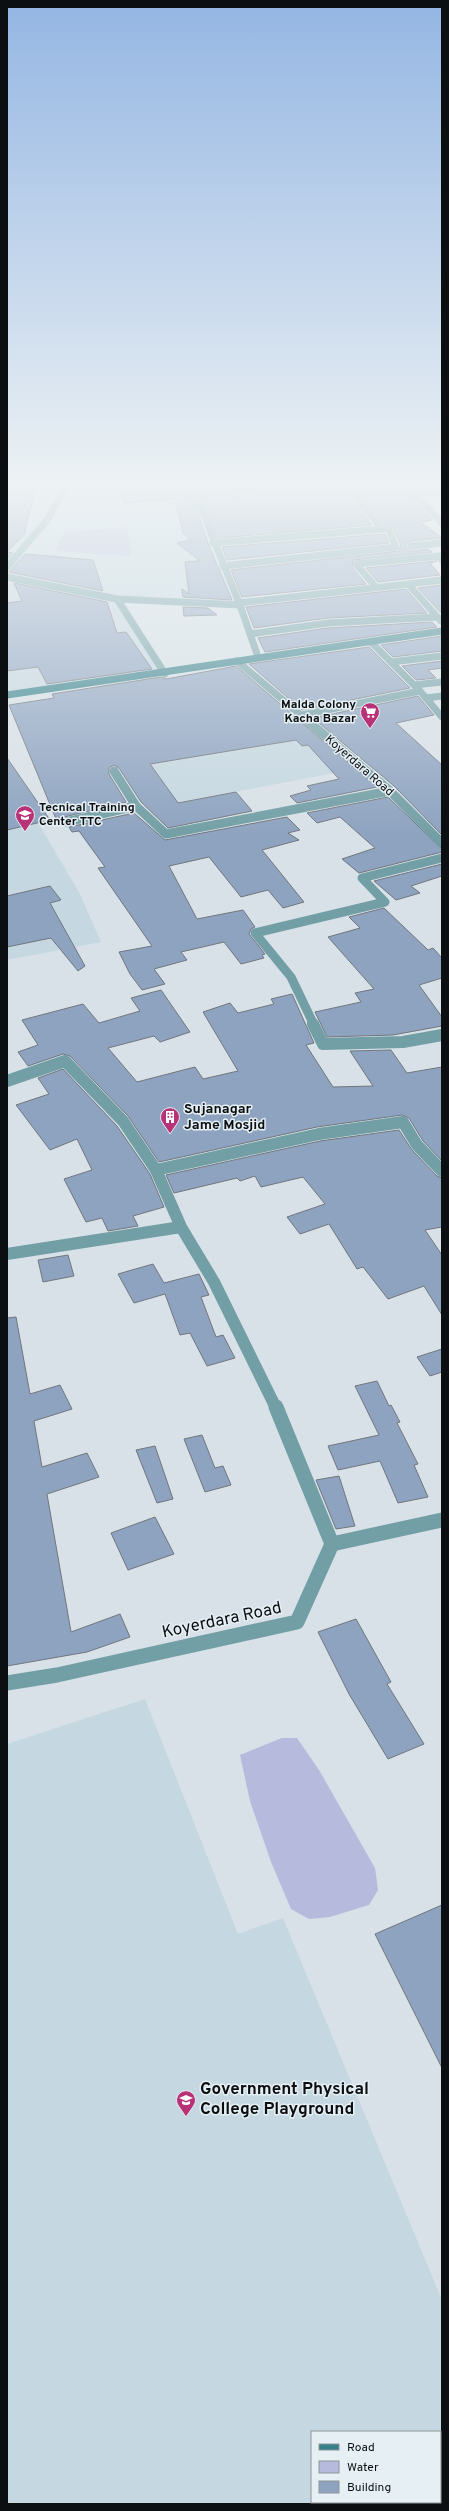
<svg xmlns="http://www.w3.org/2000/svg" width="449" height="2511" font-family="Overpass,sans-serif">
<rect width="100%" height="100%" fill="#d8e1e7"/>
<!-- built -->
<path fill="#c5d7e0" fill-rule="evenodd" d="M 7,485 L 185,485 L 206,518 L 247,608 L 124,602 L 170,674 L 7,696 Z
M 299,722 L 346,771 L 170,804 L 133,748 Z
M 7,770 L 80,894 L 101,942 L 7,960 Z
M 145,1699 L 238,1934 L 283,1918 L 442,2300 L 442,2504 L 7,2504 L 7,1744 ZM 312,2432 L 440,2432 L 440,2502 L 312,2502 Z"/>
<!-- water -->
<path fill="#b6badc" d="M 127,527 L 131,556 L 55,551 L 65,532 Z
M 282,1738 L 297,1738 L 319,1770 L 375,1868 L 378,1890 L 369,1905 L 330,1917 L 309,1919 L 291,1909 L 271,1862 L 250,1801 L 240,1755 Z"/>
<!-- building -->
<path fill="#8ea3c0" stroke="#71767d" d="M 7,485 L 36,485 L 24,535 L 7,552 L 13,553 L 7,559 Z
M 116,485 L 176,485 L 197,511 L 209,546 L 232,600 L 183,597 L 182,589 L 189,594 L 185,562 L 200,561 L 177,543 L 191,540 L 183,533 L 175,499 L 124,503 Z
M 187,485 L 244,485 L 193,492 Z
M 293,485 L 320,485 L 326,492 L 343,489 L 372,525 L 218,538 L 201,501 L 279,490 L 283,486 Z
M 401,486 L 432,520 L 420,522 L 442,538 L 410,541 L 406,544 L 407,549 L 411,551 L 428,549 L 432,552 L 353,560 L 352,567 L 366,584 L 242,597 L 231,570 L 399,551 L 401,545 L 392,526 L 384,524 L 357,491 Z
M 385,534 L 389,543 L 227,560 L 222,547 Z
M 25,554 L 93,560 L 103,591 L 9,572 Z
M 437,561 L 430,563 L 440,575 L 378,582 L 366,568 Z
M 14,583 L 107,602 L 117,633 L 126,632 L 152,669 L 47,684 L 38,667 L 7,671 L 7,603 L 22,601 Z
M 442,585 L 442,611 L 440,612 L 418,588 Z
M 406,589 L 427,613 L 328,618 L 254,628 L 246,607 Z
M 183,607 L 208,608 L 217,615 L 184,616 Z
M 432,622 L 437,627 L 265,652 L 258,638 L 328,628 Z
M 442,636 L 442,651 L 393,657 L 381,645 Z
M 369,647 L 410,688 L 302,710 L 249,664 Z
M 442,661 L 442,668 L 428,670 L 436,678 L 416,680 L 402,666 Z
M 236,666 L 377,787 L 297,803 L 290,796 L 311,790 L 307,786 L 339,779 L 308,745 L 302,746 L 296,740 L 150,764 L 178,803 L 236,792 L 252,811 L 168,828 L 141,802 L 119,768 L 114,765 L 109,768 L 109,774 L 126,802 L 56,819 L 9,705 L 54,698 L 52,694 L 161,677 L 166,679 Z
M 418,696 L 434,715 L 396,723 L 442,765 L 442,835 L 394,786 L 313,718 Z
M 7,758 L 50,820 L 7,830 Z
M 388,797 L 442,849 L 442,852 L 359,873 L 342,859 L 375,848 L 340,817 L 317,823 L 307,813 Z
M 134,813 L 165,840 L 287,817 L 300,830 L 288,833 L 299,840 L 262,850 L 304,902 L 283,908 L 268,890 L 241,897 L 209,857 L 169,866 L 197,919 L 243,910 L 255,927 L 251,929 L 249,934 L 265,954 L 262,955 L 264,958 L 241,964 L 224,942 L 181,952 L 187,960 L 154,969 L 165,984 L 142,990 L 130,974 L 119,952 L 152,946 L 98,868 L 105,867 L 79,831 L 72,832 L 69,827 Z
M 442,864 L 442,876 L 411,886 L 420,893 L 396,900 L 374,881 Z
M 50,886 L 61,900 L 50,903 L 85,966 L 78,971 L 51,938 L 7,947 L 7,896 Z
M 384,908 L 428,950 L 433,948 L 442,958 L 442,978 L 419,985 L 442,1017 L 442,1026 L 393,1035 L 327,1037 L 315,1012 L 361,1002 L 355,993 L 374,989 L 328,937 L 360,928 L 349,917 Z
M 161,990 L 190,1032 L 160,1042 L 154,1036 L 108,1048 L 137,1082 L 195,1067 L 203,1079 L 238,1071 L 203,1012 L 230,1003 L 238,1013 L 274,1004 L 271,999 L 292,994 L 314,1043 L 306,1045 L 333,1087 L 373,1086 L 350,1051 L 391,1050 L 407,1073 L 442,1067 L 442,1161 L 423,1141 L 409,1118 L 402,1115 L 317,1127 L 159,1162 L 128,1116 L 70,1056 L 63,1054 L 28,1066 L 18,1052 L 38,1045 L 22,1020 L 83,1004 L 99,1023 L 140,1011 L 131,998 Z
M 63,1069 L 117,1126 L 150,1174 L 164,1207 L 133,1216 L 138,1226 L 108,1231 L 102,1218 L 86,1222 L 64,1179 L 92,1170 L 77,1139 L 50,1150 L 16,1105 L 49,1094 L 38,1078 Z
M 399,1130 L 412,1150 L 437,1176 L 442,1178 L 442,1227 L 425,1230 L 442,1255 L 442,1315 L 424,1286 L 388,1299 L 363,1267 L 357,1269 L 329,1224 L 300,1234 L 287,1217 L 325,1204 L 303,1177 L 261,1187 L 255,1176 L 240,1181 L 237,1178 L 174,1193 L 166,1175 L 320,1141 Z
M 68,1255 L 74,1276 L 43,1282 L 38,1260 Z
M 153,1264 L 164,1283 L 199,1274 L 209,1295 L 201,1297 L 216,1337 L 223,1335 L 235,1358 L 207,1366 L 190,1333 L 180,1335 L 165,1294 L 134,1303 L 118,1274 Z
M 16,1317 L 30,1394 L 60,1385 L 72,1409 L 34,1421 L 42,1467 L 87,1453 L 99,1477 L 47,1494 L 71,1632 L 120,1614 L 130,1637 L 87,1652 L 7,1666 L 7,1318 Z
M 442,1349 L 442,1372 L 430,1376 L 417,1357 Z
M 377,1381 L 389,1406 L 391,1405 L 400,1422 L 397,1423 L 418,1464 L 414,1465 L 428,1497 L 398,1503 L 380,1461 L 338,1470 L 328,1446 L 379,1435 L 355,1386 Z
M 202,1435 L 215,1468 L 223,1466 L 231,1485 L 205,1492 L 184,1439 Z
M 155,1446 L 173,1499 L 157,1503 L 136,1450 Z
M 339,1476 L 355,1526 L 336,1529 L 316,1480 Z
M 155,1517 L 174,1554 L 128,1570 L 111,1533 Z
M 356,1619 L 391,1682 L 387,1684 L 424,1744 L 388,1759 L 349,1694 L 318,1632 Z
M 442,1905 L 442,2068 L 375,1934 Z"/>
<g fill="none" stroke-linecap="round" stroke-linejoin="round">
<!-- street-far3 -->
<path stroke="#729fa5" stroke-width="7" d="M 181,485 L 201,508 L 240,605 L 258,657
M 406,485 L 442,523
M 414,494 L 442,491
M 191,497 L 278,485
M 213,543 L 382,529 L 346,485
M 411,546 L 442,543
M 223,566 L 396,547 L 388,528 L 382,529
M 7,567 L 48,519 L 66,485
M 7,577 L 117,599 L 240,605
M 375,586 L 356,564 L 439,556 L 442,560
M 117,599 L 165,674
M 238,603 L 408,584
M 441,621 L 408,584 L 442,580
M 250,634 L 328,623 L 436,617
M 371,642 L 420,691 L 442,717
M 237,661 L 310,723
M 391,662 L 442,656
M 414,685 L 442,682
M 426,698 L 442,696
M 302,715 L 420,691"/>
<!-- street-far2 -->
<path stroke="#729fa5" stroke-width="9" d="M 309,722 L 390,791 L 442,843
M 114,771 L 136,806 L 166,834 L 390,791
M 66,822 L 136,806
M 314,1025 L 291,977 L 255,933 L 385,902 L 362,878 L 442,858"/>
<!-- street-far1 -->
<path stroke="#729fa5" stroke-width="12" d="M 313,1024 L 323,1044 L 403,1042 L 442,1035
M 7,1081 L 65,1061 L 123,1121 L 156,1170 L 319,1134 L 403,1122 L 417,1145 L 442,1171
M 156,1170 L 181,1227 L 214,1282 L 276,1408
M 7,1254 L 181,1227"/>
<!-- street -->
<path stroke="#729fa5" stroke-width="15" d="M 276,1407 L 332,1544
M 7,1683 L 57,1675 L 297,1622 L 332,1544 L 442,1520"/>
<!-- secondary -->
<path stroke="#347f89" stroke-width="7" d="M 7,695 L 442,631"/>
</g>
<!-- sky -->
<linearGradient id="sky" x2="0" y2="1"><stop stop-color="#94b6e3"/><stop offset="0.58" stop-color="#edf2f4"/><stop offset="1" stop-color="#edf2f4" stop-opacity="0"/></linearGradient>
<rect width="449" height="836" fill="url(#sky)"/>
<!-- icons -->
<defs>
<symbol id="supermarket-pin" viewBox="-11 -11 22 30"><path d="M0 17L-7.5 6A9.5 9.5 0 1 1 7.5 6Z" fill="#b73276" stroke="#e5eff4"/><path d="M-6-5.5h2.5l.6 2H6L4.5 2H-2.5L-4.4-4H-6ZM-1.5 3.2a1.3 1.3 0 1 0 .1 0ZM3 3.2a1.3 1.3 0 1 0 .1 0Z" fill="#fff"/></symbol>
<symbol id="university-pin" viewBox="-11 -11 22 30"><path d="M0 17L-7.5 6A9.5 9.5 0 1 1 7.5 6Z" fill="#b73276" stroke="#e5eff4"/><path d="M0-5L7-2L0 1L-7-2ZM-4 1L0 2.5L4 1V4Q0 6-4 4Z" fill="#fff"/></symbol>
<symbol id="building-pin" viewBox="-11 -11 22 30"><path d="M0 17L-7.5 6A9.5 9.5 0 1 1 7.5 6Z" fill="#b73276" stroke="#e5eff4"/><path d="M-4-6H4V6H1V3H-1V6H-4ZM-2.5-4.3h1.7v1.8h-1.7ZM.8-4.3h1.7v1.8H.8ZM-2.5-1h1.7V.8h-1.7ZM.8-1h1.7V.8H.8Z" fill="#fff"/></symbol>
</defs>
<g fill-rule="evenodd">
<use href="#supermarket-pin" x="359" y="701" width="22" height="30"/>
<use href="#university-pin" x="14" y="804" width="22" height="30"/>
<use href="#building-pin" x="159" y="1106" width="22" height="30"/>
<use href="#university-pin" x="175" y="2089" width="22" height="30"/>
</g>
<g text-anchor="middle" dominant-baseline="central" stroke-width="3" stroke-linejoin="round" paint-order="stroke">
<!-- far-poi labels -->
<g font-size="12" font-weight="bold" fill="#0c0f11" stroke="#e5eff4" text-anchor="end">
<text x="356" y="705">Malda Colony<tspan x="356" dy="14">Kacha Bazar</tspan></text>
<text x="39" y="808" text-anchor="start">Tecnical Training<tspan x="39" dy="14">Center TTC</tspan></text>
</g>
<!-- far-street labels -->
<g font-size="12" fill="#0c0f11" stroke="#e5eff4">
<text transform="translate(359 766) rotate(41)">Koyerdara Road</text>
</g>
<!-- poi labels -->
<g font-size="14" font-weight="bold" fill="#0c0f11" stroke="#e5eff4" text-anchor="start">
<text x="184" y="1109">Sujanagar<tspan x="184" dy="16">Jame Mosjid</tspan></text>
</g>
<!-- near-street labels -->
<g font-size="17" fill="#0c0f11" stroke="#e5eff4">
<text transform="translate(222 1621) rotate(-12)">Koyerdara Road</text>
</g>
<!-- near-poi labels -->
<g font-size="17" font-weight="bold" fill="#0c0f11" stroke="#e5eff4" text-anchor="start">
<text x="200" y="2090">Government Physical<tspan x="200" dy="20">College Playground</tspan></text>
</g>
</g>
<!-- border -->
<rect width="449" height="2511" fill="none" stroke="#0c0f11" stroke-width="16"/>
<!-- legend -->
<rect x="311" y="2431" width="130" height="72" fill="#e5eff4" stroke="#8e9599"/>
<rect x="319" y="2444" width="20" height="6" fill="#347f89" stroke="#8e9599"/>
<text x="347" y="2451" font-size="12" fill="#0c0f11">Road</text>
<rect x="319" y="2461" width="20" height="12" fill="#b6badc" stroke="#8e9599"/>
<text x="347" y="2471" font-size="12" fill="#0c0f11">Water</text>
<rect x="319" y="2481" width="20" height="12" fill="#8ea3c0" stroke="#8e9599"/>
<text x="347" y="2491" font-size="12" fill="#0c0f11">Building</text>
</svg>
